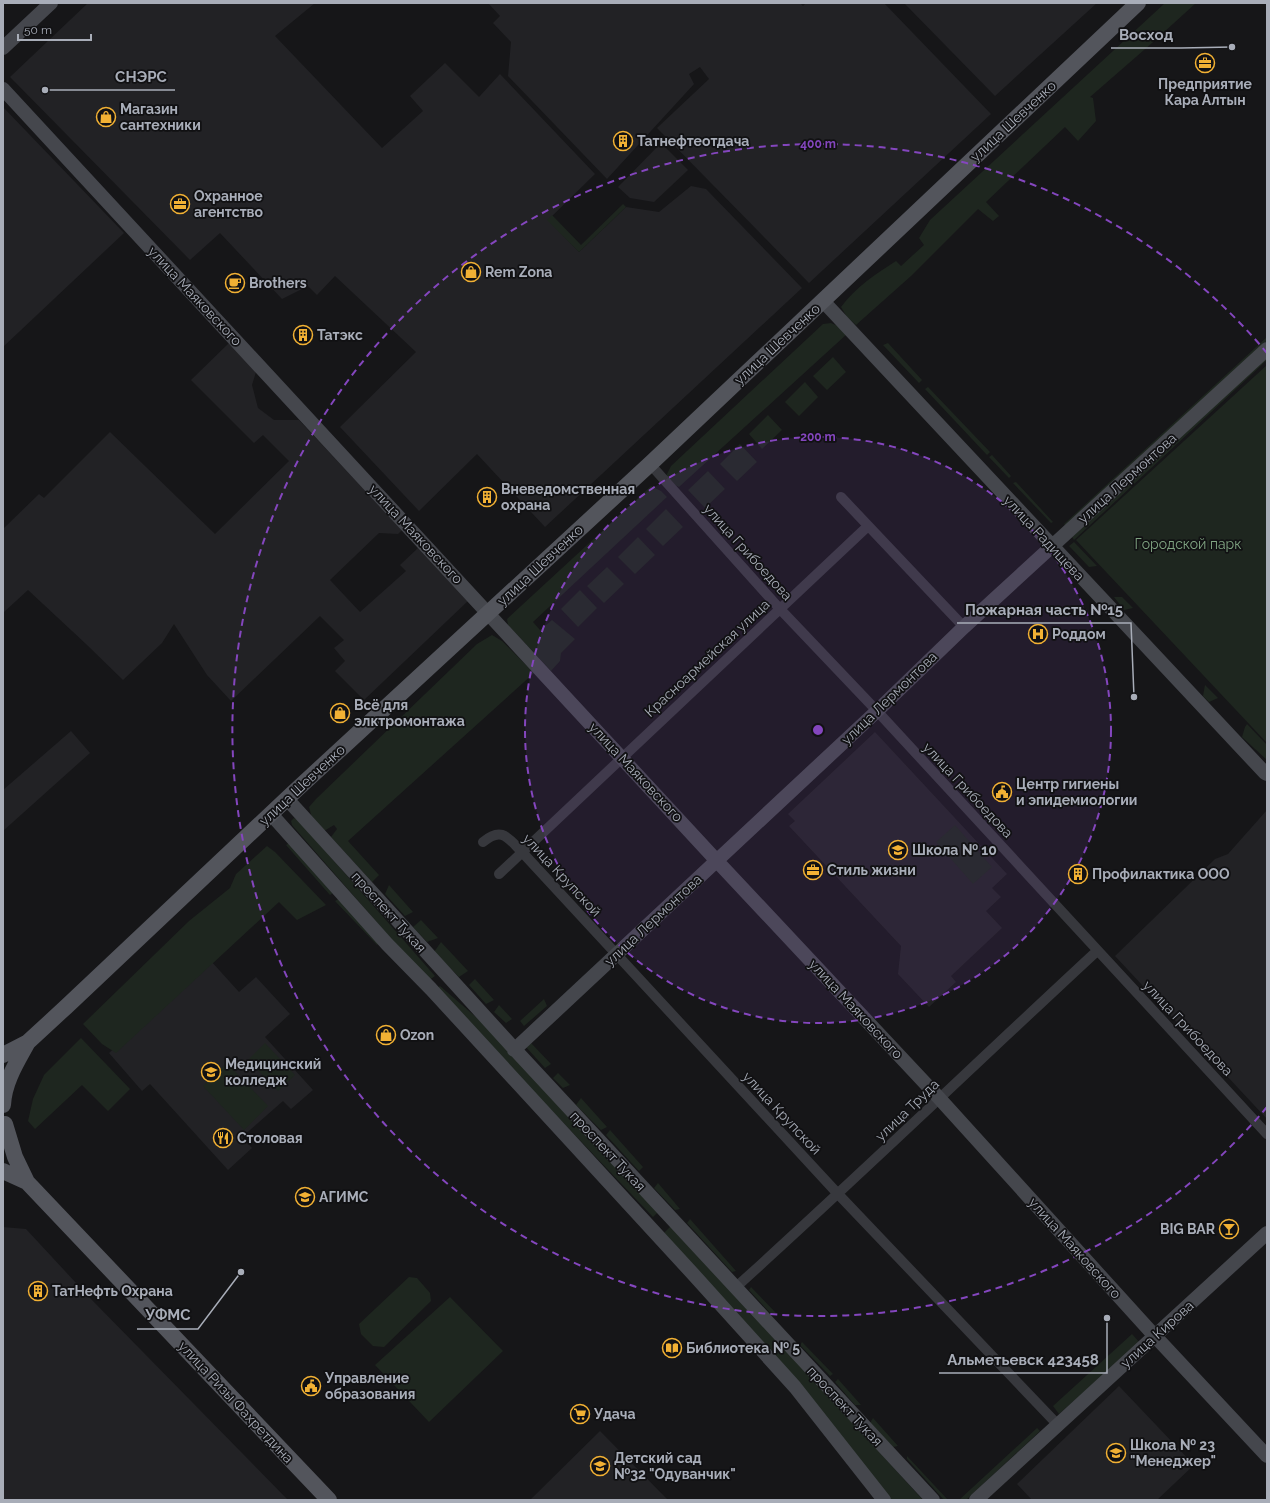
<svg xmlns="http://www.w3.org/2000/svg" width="1270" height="1503" font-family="Raleway,sans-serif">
<rect width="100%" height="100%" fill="#161618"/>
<!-- built -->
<path fill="#222225" d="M 88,3 L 315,3 L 275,36 L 382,148 L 423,111 L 410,96 L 445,63 L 479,97 L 500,74 L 595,174 L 548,220 L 579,252 L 626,207 L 659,212 L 691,186 L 706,189 L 802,288 L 545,527 L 477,454 L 419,511 L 340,427 L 416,352 L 335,276 L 317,295 L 308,286 L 282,299 L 220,233 L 190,260 L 10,77 Z
M 488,3 L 800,3 L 803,6 L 806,3 L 884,3 L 991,114 L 809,283 L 657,128 L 709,79 L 700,67 L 689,74 L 694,84 L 607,179 L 508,76 L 511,42 L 493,23 L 500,16 Z
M 904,3 L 1097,3 L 995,96 Z
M 3,107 L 124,233 L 3,347 Z
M 661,143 L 688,170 L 654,202 L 630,198 L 618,187 Z
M 229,343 L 256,372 L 252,385 L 258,408 L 274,420 L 299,420 L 402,530 L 398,534 L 379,533 L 330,580 L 360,612 L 406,571 L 400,565 L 418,548 L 469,600 L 364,700 L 335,671 L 345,661 L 334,648 L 344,640 L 320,616 L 231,701 L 207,675 L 174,624 L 162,643 L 123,680 L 86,644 L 28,590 L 4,612 L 3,610 L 3,529 L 39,494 L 44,498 L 110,432 L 215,534 L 289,461 L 263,435 L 254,443 L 191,380 Z
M 71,731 L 90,753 L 3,831 L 3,790 Z
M 875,732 L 1007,874 L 992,888 L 1001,897 L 986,911 L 1002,928 L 951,976 L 956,982 L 929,1007 L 898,974 L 901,946 L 789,826 L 795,821 L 788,814 Z
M 1267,810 L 1267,1119 L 1115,956 L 1215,859 L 1228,854 Z
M 211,961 L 239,992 L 256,977 L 290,1014 L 265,1037 L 313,1090 L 291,1109 L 283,1101 L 242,1137 L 252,1148 L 228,1170 L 150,1084 L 142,1091 L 109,1053 Z
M 3,1227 L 26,1229 L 90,1298 L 288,1500 L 3,1500 Z
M 1119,1386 L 1194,1465 L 1157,1500 L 1032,1500 L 1017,1484 Z
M 600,1431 L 668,1500 L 530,1500 Z"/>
<!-- green -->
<path fill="#1e261f" d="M 1165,3 L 1196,3 L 1152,43 L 1090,97 L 1093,98 L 1096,121 L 1078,141 L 1065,127 L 986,202 L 999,216 L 993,221 L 978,209 L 911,276 L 856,325 L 847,317 L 841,307 C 857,286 874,275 896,261 L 901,266 L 924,245 L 919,238 L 930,220 Z
M 623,204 L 626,207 L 579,252 L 547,220 L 552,215 L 581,245 Z
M 831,323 L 840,327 L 847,334 L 679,487 L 670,483 L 666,476 L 671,466 L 823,324 Z
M 1267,337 L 1267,341 L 1066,526 L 1064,524 Z
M 888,343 L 922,380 L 919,383 L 883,345 Z
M 1267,356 L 1267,360 L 1074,540 L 1072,537 Z
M 833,357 L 846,372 L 827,390 L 813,376 Z
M 1267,365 L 1267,743 L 1076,540 Z
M 805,382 L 818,397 L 799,416 L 785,402 Z
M 928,387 L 990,452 L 987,455 L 925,389 Z
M 768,415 L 782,430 L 762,449 L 749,434 Z
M 740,444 L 757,462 L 737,481 L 720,464 Z
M 992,455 L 1011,476 L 1009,478 L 989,457 Z
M 708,471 L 725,489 L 705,508 L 688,490 Z
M 1016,482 L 1053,522 L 1051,523 L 1013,483 Z
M 651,486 L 661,491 L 667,497 L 533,622 L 540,630 L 552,620 L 575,639 L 561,653 L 560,661 L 551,671 L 508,625 L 507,619 Z
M 666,509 L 683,527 L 663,546 L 646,529 Z
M 638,537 L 655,555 L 635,574 L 618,557 Z
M 1074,542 L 1097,566 L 1089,567 L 1071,548 L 1069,546 Z
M 607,567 L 624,584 L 604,603 L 587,586 Z
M 580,590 L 597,608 L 578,627 L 561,609 Z
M 1114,597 L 1122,597 L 1133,608 L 1124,610 Z
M 492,635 L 502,641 L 534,673 L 348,841 L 379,875 L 372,882 L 331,837 L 337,829 L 334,825 L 324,831 L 312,818 L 309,807 L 316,799 L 477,644 Z
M 1205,685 L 1218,698 L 1209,702 L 1203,696 Z
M 1247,724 L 1267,745 L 1267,760 L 1242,737 L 1245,727 Z
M 294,818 L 298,820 L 435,976 L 428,981 L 292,825 L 291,821 Z
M 955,825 L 992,867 L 973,884 L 936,842 Z
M 289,843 L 333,893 L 330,895 L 286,845 Z
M 267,846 L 275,852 L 326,905 L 297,920 L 279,902 L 116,1053 L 102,1044 L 83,1024 L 189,921 L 230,888 L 236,874 Z
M 389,885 L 413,912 L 405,916 L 385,894 Z
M 340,898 L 379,943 L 377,945 L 335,901 Z
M 421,920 L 438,938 L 427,942 L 413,927 Z
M 441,942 L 468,971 L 459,977 L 434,952 Z
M 475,979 L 494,1000 L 486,1004 L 469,985 Z
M 440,986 L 498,1036 L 659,1211 L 653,1217 L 436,989 Z
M 544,999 L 547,1006 L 524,1026 L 520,1021 Z
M 499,1005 L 512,1019 L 506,1023 L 494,1012 Z
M 81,1038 L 130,1089 L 108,1111 L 82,1085 L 35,1129 L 28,1121 L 33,1099 L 44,1075 Z
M 265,1043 L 295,1075 L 278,1091 L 248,1060 Z
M 531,1043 L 551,1064 L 545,1068 L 526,1047 Z
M 227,1063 L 268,1106 L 244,1130 L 203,1086 Z
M 558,1073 L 570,1085 L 563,1088 L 553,1078 Z
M 581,1098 L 607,1127 L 601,1130 L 576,1105 Z
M 610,1130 L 643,1167 L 639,1171 L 606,1135 Z
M 658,1183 L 680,1209 L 675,1210 L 654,1188 Z
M 690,1219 L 736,1271 L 732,1272 L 687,1223 Z
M 672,1225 L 923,1500 L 891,1500 L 664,1233 Z
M 409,1277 L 417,1278 L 430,1293 L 431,1301 L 384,1347 L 373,1346 L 361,1334 L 359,1324 Z
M 751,1287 L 776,1313 L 772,1315 L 749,1290 Z
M 450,1297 L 503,1351 L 429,1422 L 375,1365 Z
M 1132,1334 L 1140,1343 L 1059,1414 L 1053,1406 Z
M 802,1342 L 833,1374 L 830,1376 L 800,1345 Z
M 838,1379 L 861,1405 L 855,1405 L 835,1382 Z
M 873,1418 L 898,1446 L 893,1447 L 870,1423 Z
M 1037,1428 L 1040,1431 L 966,1500 L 959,1500 Z
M 907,1455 L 907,1456 L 948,1500 L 944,1500 L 907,1459 Z"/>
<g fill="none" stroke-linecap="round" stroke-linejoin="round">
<!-- street -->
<path stroke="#37383d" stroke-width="10" d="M 650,464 L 780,609 L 877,711 L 1267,1134
M 841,497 L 964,627
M 483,842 C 502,826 508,838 522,852 L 838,1194 L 1058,1425
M 499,874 L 868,526
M 735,1288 C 858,1177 976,1063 1097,951"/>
<!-- secondary -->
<path stroke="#45474d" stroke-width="14" d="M 3,48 L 51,3
M 3,89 L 716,860 L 939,1098 L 1152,1333 L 1267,1456
M 823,301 L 1265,773 L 1267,774
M 287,799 L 519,1054 L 933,1500
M 271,814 L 387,944 L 431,989 L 693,1274 L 795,1387 L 884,1500
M 514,1050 L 877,711 L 964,627 L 1267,349
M 976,1500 L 1267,1233"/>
<!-- primary -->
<path stroke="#53555c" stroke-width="16" d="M 3,1055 L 28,1042 L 66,1007 L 294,792 L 650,464 L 1138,3
M 3,1105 C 4,1082 17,1062 28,1042
M 5,1124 L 15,1157 L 27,1182 L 329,1500
M 3,1171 L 27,1182"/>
</g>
<!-- distance rings -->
<circle cx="818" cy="730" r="293" fill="#8446be" fill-opacity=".12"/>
<g fill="none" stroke="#8446be" stroke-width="2" stroke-dasharray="7 5">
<circle cx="818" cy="730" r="293"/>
<path d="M1267 1107A586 586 0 1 1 1267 353"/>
</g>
<!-- icons -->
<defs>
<symbol id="office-ring" viewBox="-11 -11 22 22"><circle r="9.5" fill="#111113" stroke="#f2b134" stroke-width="1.5"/><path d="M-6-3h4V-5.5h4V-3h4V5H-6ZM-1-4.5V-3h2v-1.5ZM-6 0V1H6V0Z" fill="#f2b134"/></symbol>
<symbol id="shop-ring" viewBox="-11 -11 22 22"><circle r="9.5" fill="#111113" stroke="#f2b134" stroke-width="1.5"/><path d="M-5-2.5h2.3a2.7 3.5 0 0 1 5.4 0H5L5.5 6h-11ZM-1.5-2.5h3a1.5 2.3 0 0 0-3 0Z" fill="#f2b134"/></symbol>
<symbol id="building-ring" viewBox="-11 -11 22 22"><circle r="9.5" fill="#111113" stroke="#f2b134" stroke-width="1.5"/><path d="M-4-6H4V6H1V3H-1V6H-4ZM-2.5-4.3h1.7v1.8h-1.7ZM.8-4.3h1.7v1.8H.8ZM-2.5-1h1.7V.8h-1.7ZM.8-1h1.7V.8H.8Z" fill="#f2b134"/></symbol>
<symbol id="cafe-ring" viewBox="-11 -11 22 22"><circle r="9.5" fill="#111113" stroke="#f2b134" stroke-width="1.5"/><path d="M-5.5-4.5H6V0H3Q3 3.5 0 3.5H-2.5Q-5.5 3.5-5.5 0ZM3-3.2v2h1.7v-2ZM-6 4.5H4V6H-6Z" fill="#f2b134"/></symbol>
<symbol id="hospital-ring" viewBox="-11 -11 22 22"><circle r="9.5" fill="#111113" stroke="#f2b134" stroke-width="1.5"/><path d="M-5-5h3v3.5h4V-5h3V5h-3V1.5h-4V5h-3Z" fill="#f2b134"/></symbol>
<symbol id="civic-ring" viewBox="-11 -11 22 22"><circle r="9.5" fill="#111113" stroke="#f2b134" stroke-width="1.5"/><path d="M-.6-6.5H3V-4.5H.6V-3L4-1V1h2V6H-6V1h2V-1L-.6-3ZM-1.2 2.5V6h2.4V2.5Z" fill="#f2b134"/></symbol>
<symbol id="school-ring" viewBox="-11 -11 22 22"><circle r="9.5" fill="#111113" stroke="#f2b134" stroke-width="1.5"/><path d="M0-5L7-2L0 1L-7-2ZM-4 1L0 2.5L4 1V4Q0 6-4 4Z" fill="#f2b134"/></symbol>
<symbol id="university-ring" viewBox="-11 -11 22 22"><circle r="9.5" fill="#111113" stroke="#f2b134" stroke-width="1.5"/><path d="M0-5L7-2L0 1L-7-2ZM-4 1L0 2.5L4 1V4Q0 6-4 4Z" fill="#f2b134"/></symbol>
<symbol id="restaurant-ring" viewBox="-11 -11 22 22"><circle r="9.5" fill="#111113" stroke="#f2b134" stroke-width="1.5"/><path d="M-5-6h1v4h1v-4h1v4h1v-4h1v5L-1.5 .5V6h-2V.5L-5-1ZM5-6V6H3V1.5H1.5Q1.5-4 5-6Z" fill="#f2b134"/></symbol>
<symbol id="bar-ring" viewBox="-11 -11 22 22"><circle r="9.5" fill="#111113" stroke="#f2b134" stroke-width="1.5"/><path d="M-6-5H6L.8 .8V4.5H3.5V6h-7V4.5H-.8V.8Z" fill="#f2b134"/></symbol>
<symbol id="library-ring" viewBox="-11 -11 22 22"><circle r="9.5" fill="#111113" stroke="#f2b134" stroke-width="1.5"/><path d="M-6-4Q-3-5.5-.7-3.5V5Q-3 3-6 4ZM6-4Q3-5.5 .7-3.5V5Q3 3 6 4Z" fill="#f2b134"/></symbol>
<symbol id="supermarket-ring" viewBox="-11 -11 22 22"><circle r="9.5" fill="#111113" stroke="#f2b134" stroke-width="1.5"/><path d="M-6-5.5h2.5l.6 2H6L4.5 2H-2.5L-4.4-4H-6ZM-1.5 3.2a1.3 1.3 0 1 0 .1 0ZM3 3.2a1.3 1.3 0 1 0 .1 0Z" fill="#f2b134"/></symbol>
</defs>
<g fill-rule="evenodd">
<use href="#office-ring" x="1194" y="52" width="22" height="22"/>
<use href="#shop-ring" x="95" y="106" width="22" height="22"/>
<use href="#building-ring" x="612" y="130" width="22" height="22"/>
<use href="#office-ring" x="169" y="193" width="22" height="22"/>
<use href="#shop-ring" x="460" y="261" width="22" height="22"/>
<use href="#cafe-ring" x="224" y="272" width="22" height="22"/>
<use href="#building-ring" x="292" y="324" width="22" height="22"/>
<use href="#building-ring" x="476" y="486" width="22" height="22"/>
<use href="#hospital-ring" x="1027" y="623" width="22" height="22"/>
<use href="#shop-ring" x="329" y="702" width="22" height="22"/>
<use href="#civic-ring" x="991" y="781" width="22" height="22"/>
<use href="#school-ring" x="887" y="839" width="22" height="22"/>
<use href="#office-ring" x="802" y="859" width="22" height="22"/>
<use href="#building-ring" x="1067" y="863" width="22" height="22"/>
<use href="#shop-ring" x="375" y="1024" width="22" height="22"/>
<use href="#university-ring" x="200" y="1061" width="22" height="22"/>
<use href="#restaurant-ring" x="212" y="1127" width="22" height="22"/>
<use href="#university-ring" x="294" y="1186" width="22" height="22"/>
<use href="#bar-ring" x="1218" y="1218" width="22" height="22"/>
<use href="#building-ring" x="27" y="1280" width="22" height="22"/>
<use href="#library-ring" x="661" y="1337" width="22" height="22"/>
<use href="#civic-ring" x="300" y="1375" width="22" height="22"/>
<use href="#supermarket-ring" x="569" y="1403" width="22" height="22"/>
<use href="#school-ring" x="1105" y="1442" width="22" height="22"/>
<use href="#school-ring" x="589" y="1455" width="22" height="22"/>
</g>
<g text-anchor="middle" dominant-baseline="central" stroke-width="3.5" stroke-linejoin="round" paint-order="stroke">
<!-- poi labels -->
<g font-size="14" font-weight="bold" fill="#a8adb8" stroke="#111113" text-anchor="start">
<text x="1205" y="84" text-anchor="middle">Предприятие<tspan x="1205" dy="16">Кара Алтын</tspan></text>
<text x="120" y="109">Магазин<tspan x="120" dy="16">сантехники</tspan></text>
<text x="637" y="141">Татнефтеотдача</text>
<text x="194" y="196">Охранное<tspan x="194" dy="16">агентство</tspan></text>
<text x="485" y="272">Rem Zona</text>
<text x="249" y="283">Brothers</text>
<text x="317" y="335">Татэкс</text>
<text x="501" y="489">Вневедомственная<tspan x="501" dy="16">охрана</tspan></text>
<text x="1052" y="634">Роддом</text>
<text x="354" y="705">Всё для<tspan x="354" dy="16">элктромонтажа</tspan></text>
<text x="1016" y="784">Центр гигиены<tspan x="1016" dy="16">и эпидемиологии</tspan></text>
<text x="912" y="850">Школа № 10</text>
<text x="827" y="870">Стиль жизни</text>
<text x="1092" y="874">Профилактика ООО</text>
<text x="400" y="1035">Ozon</text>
<text x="225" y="1064">Медицинский<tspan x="225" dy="16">колледж</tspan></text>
<text x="237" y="1138">Столовая</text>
<text x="319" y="1197">АГИМС</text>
<text x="1215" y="1229" text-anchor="end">BIG BAR</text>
<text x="52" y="1291">ТатНефть Охрана</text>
<text x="686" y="1348">Библиотека № 5</text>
<text x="325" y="1378">Управление<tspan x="325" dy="16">образования</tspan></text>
<text x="594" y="1414">Удача</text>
<text x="1130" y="1445">Школа № 23<tspan x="1130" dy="16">"Менеджер"</tspan></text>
<text x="614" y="1458">Детский сад<tspan x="614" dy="16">№32 "Одуванчик"</tspan></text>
</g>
<!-- street labels -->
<g font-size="14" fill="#a8adb8" stroke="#111113">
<text transform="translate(1013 121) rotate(-43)">улица Шевченко</text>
<text transform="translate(195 296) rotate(47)">улица Маяковского</text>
<text transform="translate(777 344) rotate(-43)">улица Шевченко</text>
<text transform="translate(1127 478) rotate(-42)">улица Лермонтова</text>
<text transform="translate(416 534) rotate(47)">улица Маяковского</text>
<text transform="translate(1044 538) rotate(47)">улица Радищева</text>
<text transform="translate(748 552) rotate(48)">улица Грибоедова</text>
<text transform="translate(540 565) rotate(-43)">улица Шевченко</text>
<text transform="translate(707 658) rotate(-43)">Красноармейская улица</text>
<text transform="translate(889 698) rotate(-44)">улица Лермонтова</text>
<text transform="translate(636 772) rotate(47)">улица Маяковского</text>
<text transform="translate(302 785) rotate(-43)">улица Шевченко</text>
<text transform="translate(968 790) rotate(47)">улица Грибоедова</text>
<text transform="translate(562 875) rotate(47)">улица Крупской</text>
<text transform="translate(389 912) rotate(48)">проспект Тукая</text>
<text transform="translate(653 920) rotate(-43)">улица Лермонтова</text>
<text transform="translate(856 1009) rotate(47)">улица Маяковского</text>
<text transform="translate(1188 1028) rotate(47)">улица Грибоедова</text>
<text transform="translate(907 1110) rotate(-44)">улица Труда</text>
<text transform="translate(782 1113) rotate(47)">улица Крупской</text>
<text transform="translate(608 1151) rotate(47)">проспект Тукая</text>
<text transform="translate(1075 1248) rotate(48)">улица Маяковского</text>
<text transform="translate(1157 1334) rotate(-42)">улица Кирова</text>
<text transform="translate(236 1402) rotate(47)">улица Ризы Фахретдина</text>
<text transform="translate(845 1406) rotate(47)">проспект Тукая</text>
</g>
<!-- park labels -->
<g font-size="14" fill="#7fa381" stroke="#111113">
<text x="1188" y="544">Городской парк</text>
</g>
</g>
<circle cx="818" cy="730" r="6" fill="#8446be" stroke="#111113" stroke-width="2"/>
<g font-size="12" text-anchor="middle" font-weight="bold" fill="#8446be" stroke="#111113" stroke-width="3.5" stroke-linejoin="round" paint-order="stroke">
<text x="818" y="148">400 m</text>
<text x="818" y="441">200 m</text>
</g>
<!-- callouts -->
<path fill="none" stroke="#a8adb8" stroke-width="1.5" d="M1232 47L1181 48H1111M45 90L107 90H175M1134 697L1131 623H957M241 1272L198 1329H137M1107 1318L1107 1373H939"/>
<g fill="#a8adb8" stroke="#111113" stroke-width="1.5">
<circle cx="1232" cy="47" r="4"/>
<circle cx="45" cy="90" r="4"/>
<circle cx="1134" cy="697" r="4"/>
<circle cx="241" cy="1272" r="4"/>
<circle cx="1107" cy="1318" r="4"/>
</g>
<g font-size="15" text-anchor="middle" font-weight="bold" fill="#a8adb8" stroke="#111113" stroke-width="3.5" stroke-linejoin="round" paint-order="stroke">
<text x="1146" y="40">Восход</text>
<text x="141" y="82">СНЭРС</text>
<text x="1044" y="615">Пожарная часть №15</text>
<text x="168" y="1320">УФМС</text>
<text x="1023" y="1365">Альметьевск 423458</text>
</g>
<!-- border -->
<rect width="1270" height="1503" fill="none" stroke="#a8adb8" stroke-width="8"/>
<!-- scale -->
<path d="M18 34v6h73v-6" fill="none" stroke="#a8adb8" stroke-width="2"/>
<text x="24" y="34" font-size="12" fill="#a8adb8" stroke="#111113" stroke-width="3" paint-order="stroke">50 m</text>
</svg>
